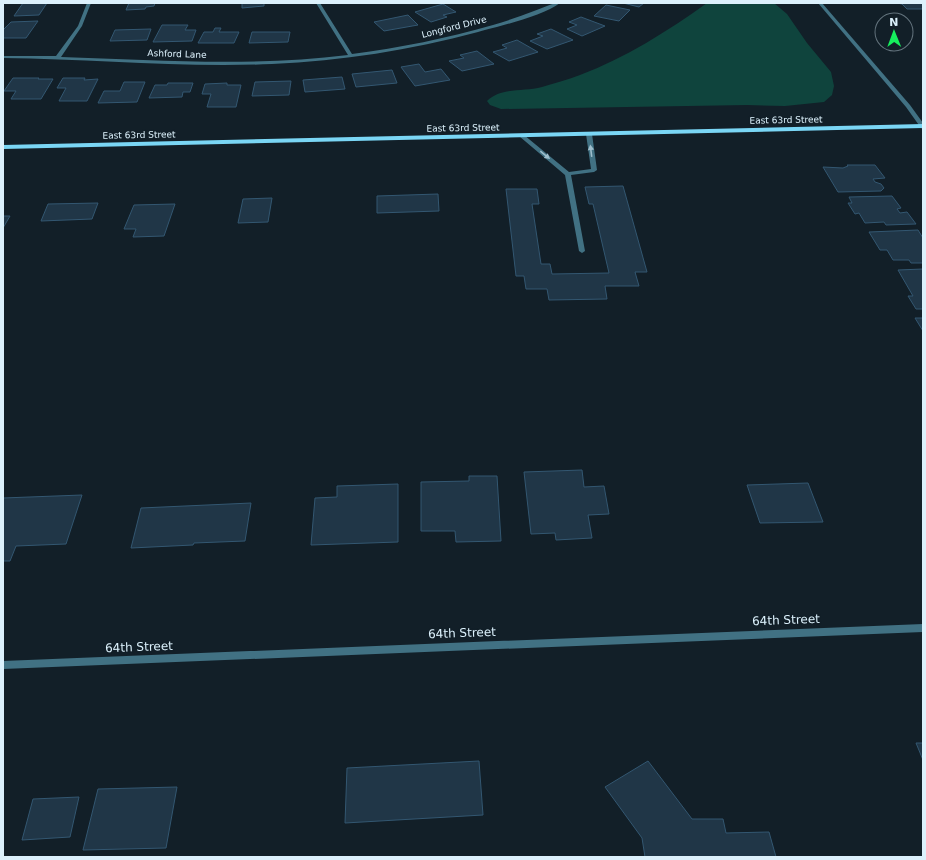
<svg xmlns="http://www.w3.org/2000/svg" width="926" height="860" font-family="'DejaVu Sans',sans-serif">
<rect width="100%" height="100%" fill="#121f28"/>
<!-- water -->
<path fill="#0f443d" d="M 707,3 L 774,3 L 787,14 L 807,43 L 831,72 L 834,86 L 832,95 L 824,102 L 785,106 L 747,105 L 501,109 L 490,105 L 487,101 C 501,87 523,92 542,87 C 554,83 567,80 580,75 C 625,58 668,31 707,3 Z"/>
<!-- building -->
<path fill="#203647" stroke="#335771" d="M 23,3 L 47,3 L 39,15 L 14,16 Z
M 129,3 L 155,3 L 154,6 L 146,7 L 145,9 L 126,10 Z
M 242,3 L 264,3 L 264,6 L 242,8 Z
M 623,3 L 644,3 L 639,7 Z
M 897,3 L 923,3 L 923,9 L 907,9 L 902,4 Z
M 443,4 L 456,12 L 443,15 L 447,17 L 431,22 L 415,12 Z
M 606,5 L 630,10 L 619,21 L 594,16 Z
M 408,15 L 418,25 L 384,31 L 374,22 Z
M 581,17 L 605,26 L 582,36 L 567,29 L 577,25 L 569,22 Z
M 38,21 L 26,38 L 3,38 L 3,30 L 11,22 Z
M 162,25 L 188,25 L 185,30 L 196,30 L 192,41 L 153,42 Z
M 215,28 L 221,28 L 219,32 L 239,32 L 234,43 L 198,43 L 204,32 L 213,32 Z
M 151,29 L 147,40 L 110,41 L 115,30 Z
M 551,29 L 573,40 L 547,49 L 530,41 L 543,36 L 537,34 Z
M 252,32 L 290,32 L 288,42 L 249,43 Z
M 517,40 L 538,52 L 509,61 L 493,52 L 507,48 L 502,45 Z
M 477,51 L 494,64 L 462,71 L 449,61 L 464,58 L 460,55 Z
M 419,64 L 425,72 L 441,69 L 450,80 L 415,86 L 401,67 Z
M 392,70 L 397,83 L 356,87 L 352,74 Z
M 342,77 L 345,89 L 305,92 L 303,80 Z
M 13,78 L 39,78 L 38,79 L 53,79 L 41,99 L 11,99 L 16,91 L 4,91 Z
M 63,78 L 85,78 L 84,80 L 98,79 L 87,101 L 59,101 L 66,88 L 57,88 Z
M 291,81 L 289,95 L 252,96 L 255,82 Z
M 124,82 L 145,82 L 137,102 L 98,103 L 104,91 L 120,91 Z
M 168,83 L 193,83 L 190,92 L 183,92 L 182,97 L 149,98 L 155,85 L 167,85 Z
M 227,83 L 227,85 L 241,85 L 236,107 L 207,107 L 211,94 L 202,94 L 205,84 Z
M 847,165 L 875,165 L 885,178 L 873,179 L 875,182 L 881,184 L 884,188 L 881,191 L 838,192 L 823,167 L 843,168 L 848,166 Z
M 623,186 L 647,272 L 635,272 L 639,286 L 605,286 L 607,299 L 549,300 L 547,289 L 526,289 L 524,276 L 516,276 L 506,189 L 537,189 L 539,204 L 532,204 L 541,264 L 550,264 L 552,274 L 609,273 L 593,204 L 589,204 L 585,187 Z
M 438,194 L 439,211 L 377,213 L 377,196 Z
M 892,196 L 901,208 L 897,209 L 900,213 L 907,212 L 916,224 L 886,225 L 884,222 L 865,223 L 859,213 L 855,214 L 848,203 L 852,203 L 849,197 Z
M 272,198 L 268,222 L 238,223 L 243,199 Z
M 98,203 L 92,219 L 41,221 L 48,204 Z
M 175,204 L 164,236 L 133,237 L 136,229 L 124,229 L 134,205 Z
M 3,216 L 10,216 L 3,228 Z
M 918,230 L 923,238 L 923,263 L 911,263 L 909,260 L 893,260 L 887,250 L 880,250 L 869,232 Z
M 923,269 L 923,309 L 916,309 L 908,296 L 913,296 L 898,270 Z
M 915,318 L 923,318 L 923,331 Z
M 582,470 L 584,487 L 604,486 L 609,514 L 588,515 L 592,538 L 556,540 L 555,533 L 531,534 L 524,472 Z
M 469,476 L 497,476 L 501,541 L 456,542 L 455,531 L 421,531 L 421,482 L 469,481 Z
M 808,483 L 823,522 L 760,523 L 747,485 Z
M 398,484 L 398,542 L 311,545 L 315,498 L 337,497 L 337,486 Z
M 82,495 L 66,544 L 16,546 L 10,561 L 3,561 L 3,498 Z
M 251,503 L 245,541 L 194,543 L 193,545 L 131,548 L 141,508 Z
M 916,743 L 923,743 L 923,760 Z
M 479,761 L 483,815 L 345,823 L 347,768 Z
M 648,761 L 692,819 L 723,819 L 726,833 L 769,832 L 776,857 L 645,857 L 642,838 L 605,787 Z
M 177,787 L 166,848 L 83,850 L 98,789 Z
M 79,797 L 70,837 L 22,840 L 33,799 Z"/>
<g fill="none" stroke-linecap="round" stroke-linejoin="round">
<!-- lane -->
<path fill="#417183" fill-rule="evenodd" d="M 589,132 L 592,134 L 597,170 L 594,172 L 571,175 L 585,251 L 582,253 L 579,251 L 565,175 L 519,136 L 524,135 L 569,172 L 591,169 L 586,134 Z"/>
<!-- street -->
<path fill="#417183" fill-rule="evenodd" d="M 87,3 L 91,3 L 82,26 L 61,57 C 156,60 253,67 348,55 L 316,3 L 320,3 L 352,54 C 400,48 447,38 493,25 C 507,21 521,16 534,11 C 543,8 551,3 560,3 C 543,16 500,26 478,32 C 410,50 342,61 272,64 C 182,68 93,59 3,58 L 3,56 L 56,56 L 78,26 Z
M 818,3 L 822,3 L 910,105 L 923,123 L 923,129 L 921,128 L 906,107 Z
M 923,624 L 923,632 L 3,669 L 3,661 Z"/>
<!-- secondary -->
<path fill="#7ad6f5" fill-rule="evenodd" d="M 923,124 L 923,128 L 3,149 L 3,145 Z"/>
</g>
<!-- one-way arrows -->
<defs><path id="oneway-solid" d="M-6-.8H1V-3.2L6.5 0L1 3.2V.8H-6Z"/></defs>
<g fill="#9ebecc">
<use href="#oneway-solid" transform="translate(591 151) rotate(-97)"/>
<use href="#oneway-solid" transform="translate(545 155) rotate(39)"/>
</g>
<g text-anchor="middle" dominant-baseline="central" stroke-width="3" stroke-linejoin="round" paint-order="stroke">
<!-- far-street labels -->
<g font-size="9" fill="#dcf1fc" stroke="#121f28">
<text transform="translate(454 27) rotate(-14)">Longford Drive</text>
<text transform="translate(177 54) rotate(2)">Ashford Lane</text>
<text transform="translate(786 120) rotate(-1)">East 63rd Street</text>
<text transform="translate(463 128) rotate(-1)">East 63rd Street</text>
<text transform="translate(139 135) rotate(-1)">East 63rd Street</text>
</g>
<!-- near-street labels -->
<g font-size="12" fill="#dcf1fc" stroke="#121f28">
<text transform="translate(786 620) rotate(-2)">64th Street</text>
<text transform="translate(462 633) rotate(-2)">64th Street</text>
<text transform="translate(139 647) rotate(-2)">64th Street</text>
</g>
</g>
<!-- border -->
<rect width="926" height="860" fill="none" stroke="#dcf1fc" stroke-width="8"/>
<!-- north arrow -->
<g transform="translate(894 32) rotate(359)"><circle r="19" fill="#121f28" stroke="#63737d"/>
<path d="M0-3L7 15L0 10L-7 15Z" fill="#16ee5d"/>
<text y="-6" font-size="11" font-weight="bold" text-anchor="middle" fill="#dcf1fc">N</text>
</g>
</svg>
